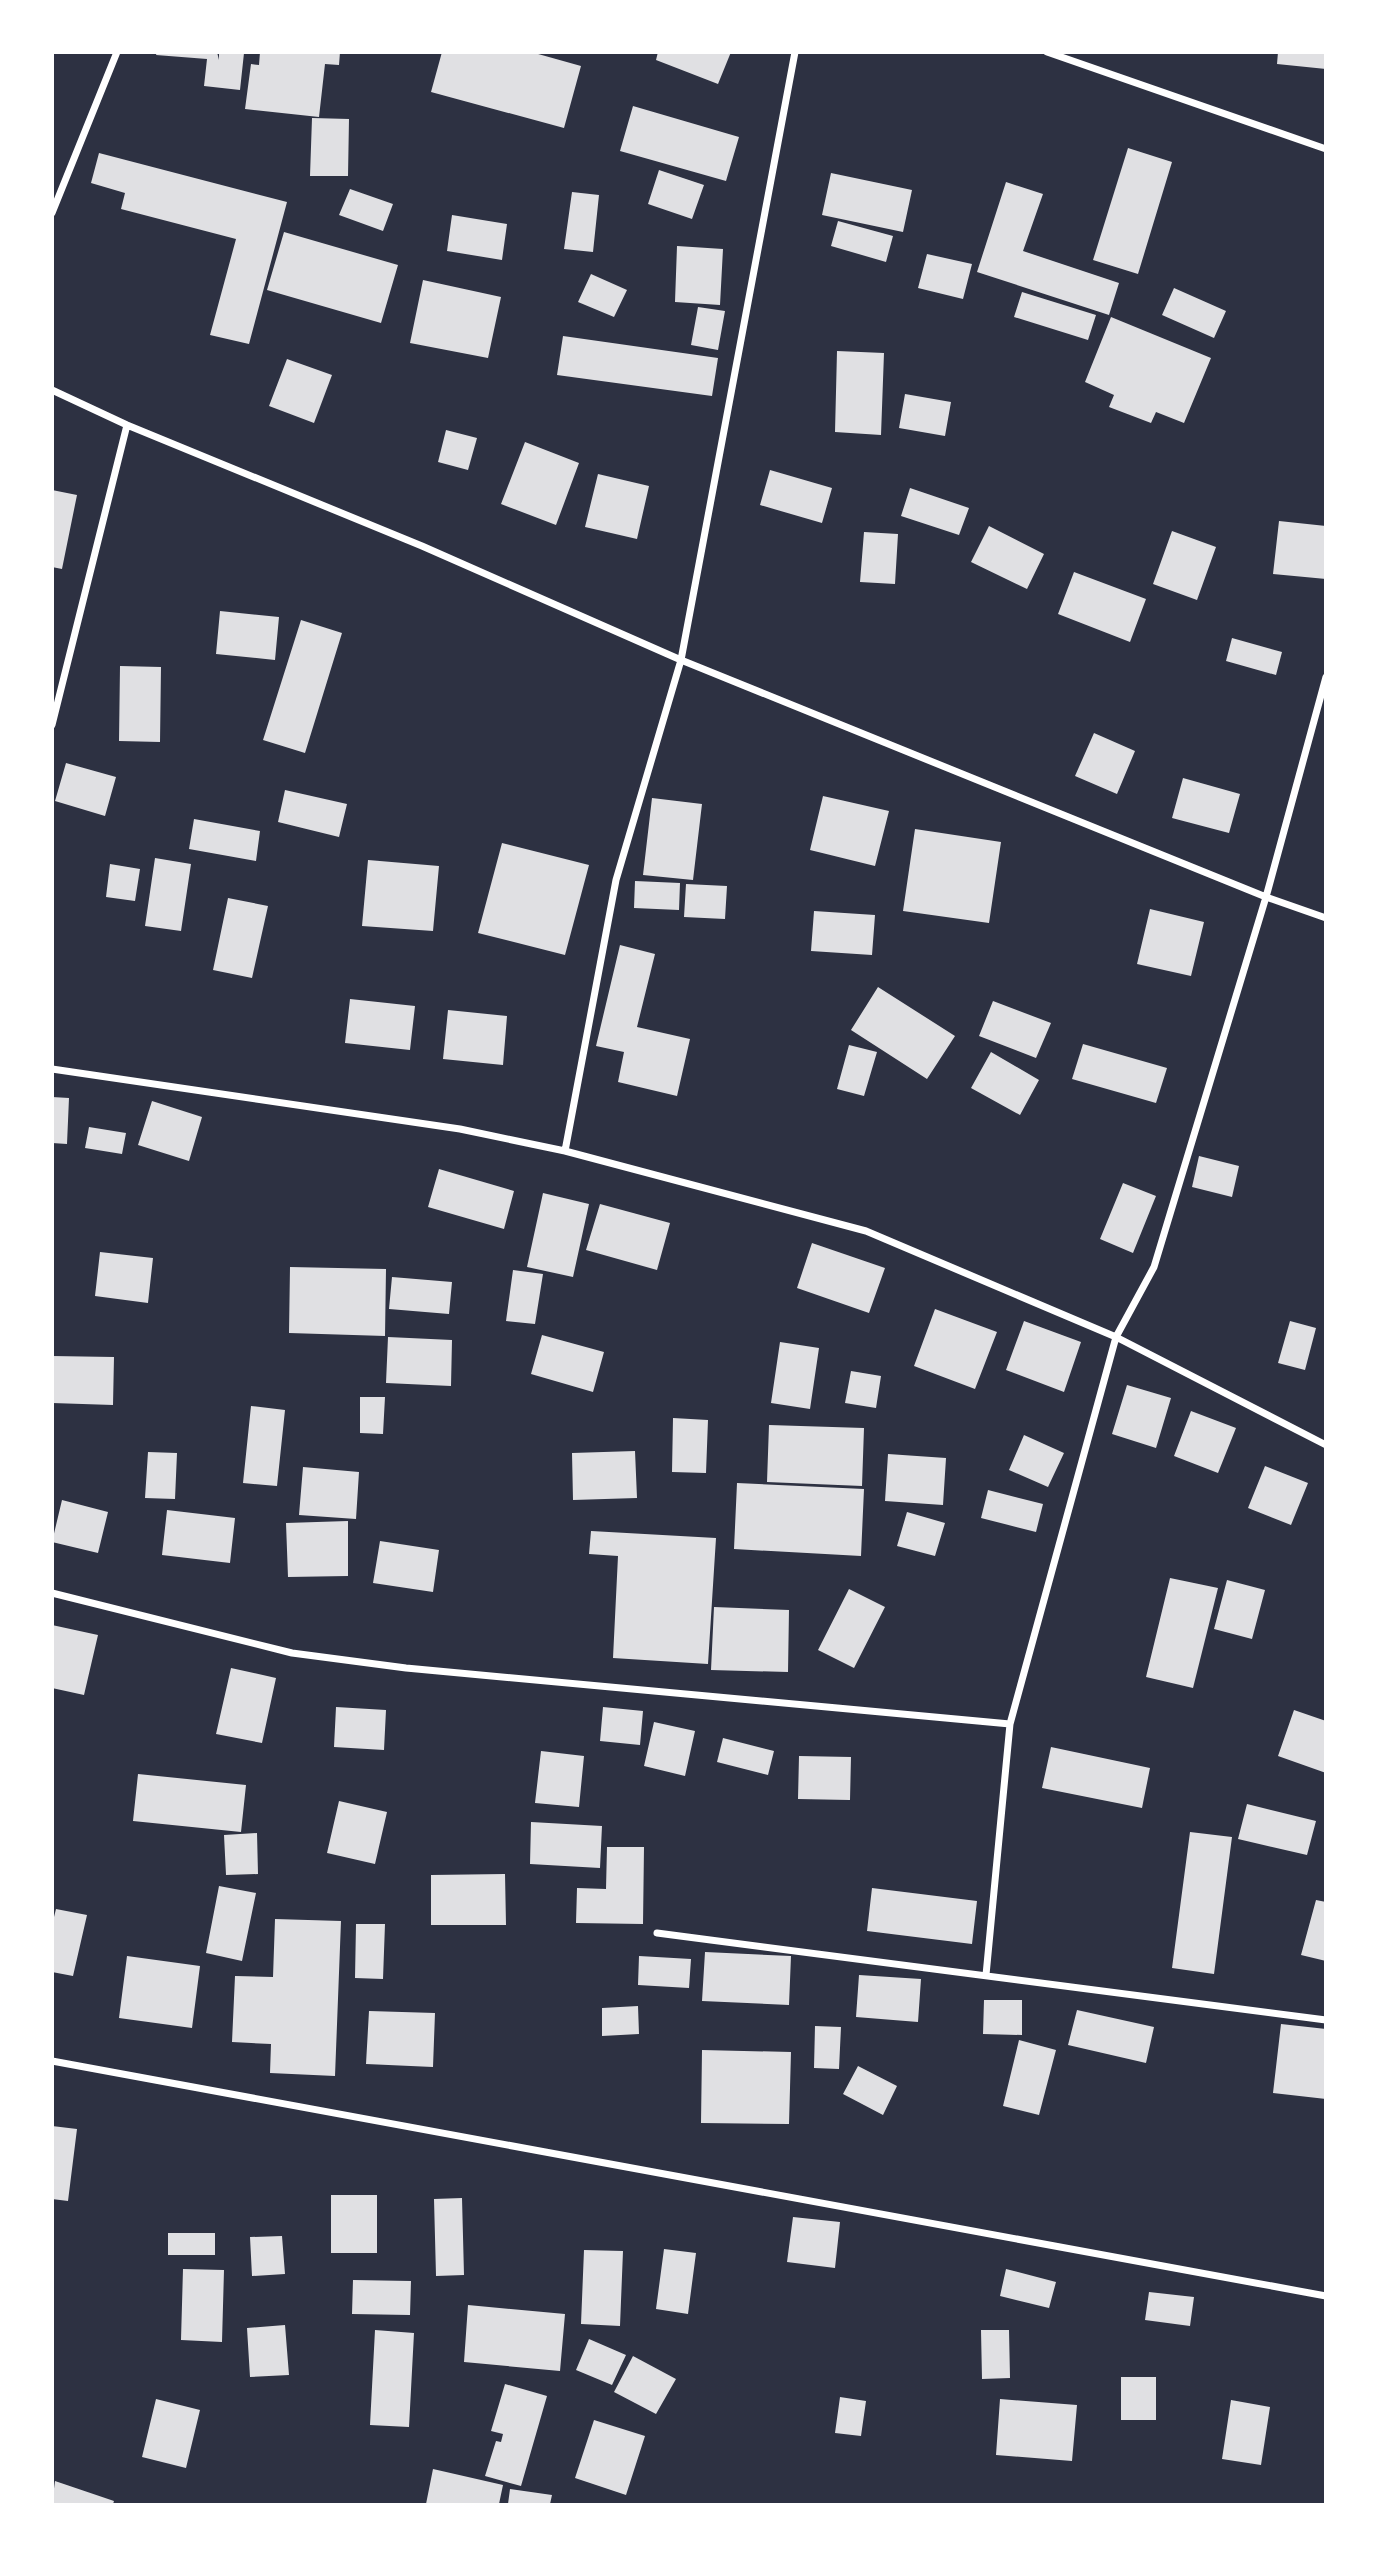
<svg xmlns="http://www.w3.org/2000/svg" width="1378" height="2557" font-family="'Noto Serif',serif">
<rect width="100%" height="100%" fill="#2d3142"/>
<!-- building -->
<path fill="#e0e0e3" d="M 157,52 L 217,52 L 219,60 L 219,52 L 244,53 L 240,90 L 204,86 L 207,59 L 156,55 Z
M 260,52 L 340,52 L 339,65 L 325,64 L 319,117 L 245,109 L 251,64 L 259,65 Z
M 442,52 L 531,52 L 581,66 L 564,128 L 431,92 Z
M 658,52 L 731,52 L 718,84 L 656,60 Z
M 1278,52 L 1326,52 L 1326,69 L 1277,64 Z
M 633,106 L 739,137 L 726,181 L 620,151 Z
M 312,118 L 349,119 L 348,176 L 310,176 Z
M 1128,148 L 1172,162 L 1138,274 L 1093,260 Z
M 99,153 L 287,202 L 249,344 L 210,335 L 236,239 L 121,209 L 125,193 L 91,183 Z
M 659,170 L 704,185 L 692,219 L 648,204 Z
M 831,173 L 912,190 L 903,232 L 822,215 Z
M 1006,182 L 1043,194 L 1023,251 L 1119,283 L 1109,315 L 977,272 Z
M 350,189 L 393,204 L 383,231 L 339,215 Z
M 572,192 L 599,195 L 593,252 L 564,249 Z
M 452,215 L 507,224 L 502,260 L 447,251 Z
M 838,221 L 893,236 L 886,262 L 831,246 Z
M 284,232 L 398,265 L 381,323 L 267,290 Z
M 677,246 L 723,249 L 720,305 L 675,302 Z
M 927,254 L 972,264 L 963,299 L 918,288 Z
M 591,274 L 627,290 L 614,317 L 578,302 Z
M 423,280 L 501,297 L 488,358 L 410,343 Z
M 1174,288 L 1226,311 L 1214,338 L 1162,315 Z
M 1022,292 L 1096,315 L 1088,340 L 1014,317 Z
M 698,307 L 725,311 L 718,350 L 691,345 Z
M 1111,317 L 1211,358 L 1184,423 L 1156,412 L 1151,423 L 1109,407 L 1114,395 L 1085,382 Z
M 563,336 L 718,358 L 712,396 L 557,375 Z
M 837,351 L 884,353 L 881,435 L 835,432 Z
M 287,359 L 332,375 L 314,423 L 269,406 Z
M 905,394 L 951,402 L 945,436 L 899,428 Z
M 446,430 L 477,438 L 468,470 L 438,462 Z
M 525,442 L 579,463 L 556,525 L 501,504 Z
M 770,470 L 832,488 L 822,523 L 760,505 Z
M 598,474 L 649,486 L 637,539 L 585,527 Z
M 910,488 L 969,508 L 959,535 L 901,516 Z
M 52,490 L 77,495 L 62,569 L 52,567 Z
M 1279,521 L 1326,526 L 1326,579 L 1273,574 Z
M 989,526 L 1044,554 L 1027,589 L 971,562 Z
M 1172,531 L 1216,547 L 1197,600 L 1153,584 Z
M 864,532 L 898,534 L 895,584 L 860,582 Z
M 1074,572 L 1146,599 L 1130,642 L 1058,614 Z
M 220,611 L 279,617 L 275,660 L 216,654 Z
M 301,620 L 342,633 L 305,753 L 263,740 Z
M 1232,638 L 1282,652 L 1276,675 L 1226,661 Z
M 120,666 L 161,667 L 160,742 L 119,741 Z
M 1094,733 L 1135,751 L 1117,794 L 1075,776 Z
M 66,763 L 116,777 L 105,816 L 55,801 Z
M 1183,778 L 1240,794 L 1229,833 L 1172,818 Z
M 285,790 L 347,804 L 339,837 L 278,822 Z
M 823,796 L 889,811 L 875,866 L 810,850 Z
M 652,798 L 702,804 L 693,880 L 643,875 Z
M 194,819 L 260,831 L 256,861 L 189,849 Z
M 915,829 L 1001,842 L 989,923 L 903,911 Z
M 502,843 L 589,865 L 565,955 L 478,933 Z
M 155,858 L 191,864 L 181,931 L 145,926 Z
M 368,860 L 439,866 L 433,931 L 362,926 Z
M 110,864 L 140,869 L 135,901 L 106,897 Z
M 635,881 L 680,883 L 679,910 L 634,908 Z
M 686,884 L 727,886 L 725,919 L 684,917 Z
M 228,898 L 268,906 L 252,978 L 213,970 Z
M 1150,909 L 1204,922 L 1191,976 L 1137,964 Z
M 814,911 L 875,915 L 872,955 L 811,951 Z
M 620,945 L 655,954 L 637,1027 L 690,1039 L 677,1096 L 618,1082 L 624,1052 L 596,1046 Z
M 878,987 L 955,1036 L 927,1079 L 851,1030 Z
M 350,999 L 415,1006 L 410,1050 L 345,1043 Z
M 993,1001 L 1051,1023 L 1036,1058 L 979,1036 Z
M 448,1010 L 507,1016 L 503,1065 L 443,1059 Z
M 1083,1044 L 1167,1068 L 1156,1103 L 1072,1079 Z
M 849,1045 L 877,1052 L 864,1096 L 837,1089 Z
M 991,1052 L 1039,1080 L 1020,1115 L 971,1088 Z
M 52,1097 L 69,1098 L 67,1144 L 52,1143 Z
M 152,1101 L 202,1117 L 189,1161 L 138,1145 Z
M 89,1127 L 126,1133 L 122,1154 L 85,1148 Z
M 1199,1156 L 1239,1166 L 1232,1197 L 1192,1187 Z
M 439,1169 L 514,1191 L 504,1229 L 428,1207 Z
M 1123,1183 L 1156,1196 L 1133,1253 L 1100,1239 Z
M 543,1193 L 589,1204 L 573,1277 L 527,1267 Z
M 600,1204 L 670,1223 L 657,1270 L 586,1250 Z
M 812,1243 L 885,1268 L 869,1313 L 797,1288 Z
M 100,1252 L 153,1258 L 148,1303 L 95,1296 Z
M 290,1267 L 386,1269 L 385,1336 L 289,1333 Z
M 513,1270 L 543,1274 L 535,1324 L 506,1321 Z
M 392,1277 L 452,1282 L 449,1314 L 389,1309 Z
M 935,1309 L 997,1332 L 975,1389 L 914,1366 Z
M 1024,1321 L 1081,1342 L 1064,1392 L 1006,1370 Z
M 1290,1321 L 1316,1328 L 1305,1370 L 1278,1363 Z
M 542,1335 L 604,1352 L 593,1392 L 531,1374 Z
M 388,1337 L 452,1340 L 451,1386 L 386,1383 Z
M 780,1342 L 819,1348 L 810,1409 L 771,1403 Z
M 52,1356 L 114,1357 L 113,1405 L 52,1403 Z
M 851,1371 L 881,1376 L 876,1408 L 845,1403 Z
M 1127,1385 L 1171,1398 L 1156,1448 L 1112,1434 Z
M 360,1397 L 385,1397 L 383,1434 L 360,1433 Z
M 251,1406 L 285,1410 L 277,1486 L 243,1483 Z
M 1191,1411 L 1236,1428 L 1218,1473 L 1174,1456 Z
M 673,1418 L 708,1420 L 706,1473 L 672,1472 Z
M 769,1425 L 864,1428 L 862,1486 L 767,1482 Z
M 1024,1435 L 1064,1453 L 1048,1487 L 1009,1470 Z
M 635,1451 L 637,1498 L 573,1500 L 572,1453 Z
M 148,1452 L 177,1453 L 175,1499 L 145,1498 Z
M 888,1454 L 946,1458 L 943,1505 L 885,1501 Z
M 1265,1466 L 1308,1483 L 1291,1525 L 1248,1508 Z
M 303,1467 L 359,1472 L 356,1519 L 299,1515 Z
M 737,1483 L 864,1489 L 861,1556 L 734,1549 Z
M 988,1490 L 1043,1504 L 1036,1532 L 981,1518 Z
M 62,1500 L 108,1512 L 98,1553 L 52,1542 Z
M 167,1510 L 235,1518 L 230,1563 L 162,1555 Z
M 907,1512 L 945,1523 L 935,1556 L 897,1546 Z
M 348,1521 L 348,1576 L 288,1577 L 286,1523 Z
M 591,1531 L 716,1538 L 708,1664 L 613,1658 L 618,1556 L 589,1554 Z
M 380,1541 L 439,1550 L 433,1592 L 373,1583 Z
M 1170,1578 L 1218,1588 L 1193,1688 L 1146,1677 Z
M 1227,1580 L 1265,1590 L 1252,1639 L 1214,1629 Z
M 849,1589 L 885,1607 L 854,1668 L 818,1650 Z
M 714,1607 L 789,1610 L 788,1672 L 711,1670 Z
M 52,1625 L 98,1635 L 84,1695 L 52,1688 Z
M 231,1668 L 276,1678 L 262,1743 L 216,1734 Z
M 336,1707 L 386,1710 L 384,1750 L 334,1747 Z
M 603,1707 L 643,1711 L 640,1745 L 600,1741 Z
M 1294,1710 L 1326,1721 L 1326,1773 L 1278,1756 Z
M 654,1722 L 695,1731 L 685,1776 L 644,1766 Z
M 723,1738 L 774,1751 L 768,1775 L 717,1762 Z
M 1051,1747 L 1150,1768 L 1142,1808 L 1042,1788 Z
M 541,1751 L 584,1756 L 579,1807 L 535,1803 Z
M 799,1756 L 851,1757 L 850,1800 L 798,1799 Z
M 138,1774 L 246,1785 L 241,1832 L 133,1821 Z
M 339,1801 L 387,1812 L 375,1864 L 327,1853 Z
M 1247,1804 L 1316,1821 L 1307,1855 L 1238,1839 Z
M 531,1822 L 602,1826 L 600,1868 L 530,1864 Z
M 1190,1832 L 1232,1837 L 1214,1974 L 1172,1968 Z
M 257,1833 L 258,1874 L 226,1875 L 224,1835 Z
M 607,1847 L 644,1847 L 643,1924 L 576,1923 L 577,1888 L 606,1889 Z
M 505,1874 L 506,1925 L 431,1925 L 431,1875 Z
M 219,1886 L 256,1893 L 242,1961 L 206,1953 Z
M 872,1888 L 977,1901 L 972,1944 L 867,1931 Z
M 1316,1900 L 1326,1902 L 1326,1961 L 1301,1955 Z
M 56,1909 L 87,1915 L 73,1976 L 52,1972 L 52,1925 Z
M 275,1919 L 341,1921 L 335,2076 L 270,2073 L 271,2044 L 232,2042 L 235,1976 L 273,1977 Z
M 356,1924 L 385,1924 L 383,1979 L 355,1978 Z
M 705,1952 L 791,1956 L 789,2005 L 702,2001 Z
M 127,1956 L 200,1966 L 192,2028 L 119,2018 Z
M 639,1956 L 691,1959 L 689,1988 L 638,1985 Z
M 859,1975 L 921,1979 L 918,2022 L 856,2017 Z
M 984,2000 L 1022,2000 L 1022,2035 L 983,2034 Z
M 638,2006 L 639,2034 L 602,2036 L 602,2008 Z
M 1077,2010 L 1154,2027 L 1146,2063 L 1068,2045 Z
M 369,2011 L 435,2013 L 433,2067 L 366,2064 Z
M 1281,2024 L 1326,2029 L 1326,2099 L 1273,2093 Z
M 815,2026 L 841,2027 L 839,2069 L 814,2068 Z
M 1019,2040 L 1056,2050 L 1039,2115 L 1003,2106 Z
M 702,2050 L 791,2052 L 789,2124 L 701,2123 Z
M 858,2066 L 897,2086 L 883,2115 L 843,2094 Z
M 52,2126 L 77,2129 L 68,2201 L 52,2199 Z
M 331,2195 L 377,2195 L 377,2253 L 331,2253 Z
M 462,2198 L 464,2275 L 436,2276 L 434,2199 Z
M 793,2217 L 840,2222 L 835,2268 L 787,2262 Z
M 168,2233 L 215,2233 L 215,2255 L 168,2255 Z
M 282,2236 L 285,2274 L 252,2276 L 250,2237 Z
M 664,2249 L 696,2253 L 688,2314 L 656,2309 Z
M 584,2250 L 623,2251 L 620,2326 L 581,2324 Z
M 183,2269 L 224,2270 L 222,2342 L 181,2340 Z
M 1006,2269 L 1056,2282 L 1049,2308 L 1000,2296 Z
M 353,2280 L 411,2281 L 410,2315 L 352,2314 Z
M 1149,2292 L 1194,2297 L 1190,2326 L 1145,2320 Z
M 468,2305 L 565,2314 L 560,2371 L 464,2362 Z
M 285,2325 L 289,2375 L 250,2377 L 247,2328 Z
M 375,2330 L 414,2333 L 409,2427 L 370,2425 Z
M 981,2330 L 1009,2330 L 1010,2378 L 982,2379 Z
M 589,2339 L 626,2355 L 612,2385 L 576,2370 Z
M 633,2356 L 676,2379 L 656,2414 L 614,2392 Z
M 1121,2377 L 1156,2377 L 1156,2420 L 1121,2420 Z
M 505,2384 L 547,2396 L 521,2486 L 485,2476 L 496,2441 L 501,2442 L 503,2434 L 491,2431 Z
M 840,2397 L 866,2401 L 861,2436 L 835,2433 Z
M 156,2399 L 200,2410 L 186,2468 L 142,2457 Z
M 1000,2399 L 1077,2405 L 1072,2461 L 996,2455 Z
M 1231,2400 L 1270,2407 L 1261,2465 L 1222,2459 Z
M 594,2420 L 645,2436 L 626,2495 L 575,2478 Z
M 433,2469 L 503,2485 L 499,2504 L 426,2504 Z
M 55,2481 L 114,2501 L 113,2504 L 52,2504 Z
M 510,2489 L 552,2495 L 550,2504 L 508,2504 Z"/>
<g fill="none" stroke-linecap="round" stroke-linejoin="round">
<!-- minor -->
<path stroke="#fff" stroke-width="7" d="M 1047,52 L 1326,149
M 52,213 L 117,52
M 52,390 L 127,425 L 422,546 L 681,660 L 1266,897 L 1326,918
M 52,725 L 127,425
M 52,1069 L 460,1129 L 565,1151 L 866,1231 L 1116,1337 L 1326,1445
M 565,1151 L 616,880 L 681,660 L 795,52
M 52,1593 L 292,1653 L 406,1668 L 1010,1724
M 657,1933 L 1326,2020
M 986,1975 L 1010,1724 L 1116,1337 L 1154,1267 L 1266,897 L 1326,677
M 52,2061 L 1326,2296"/>
</g>
<!-- border -->
<rect width="1378" height="2557" fill="none" stroke="#ffffff" stroke-width="108"/>
</svg>
